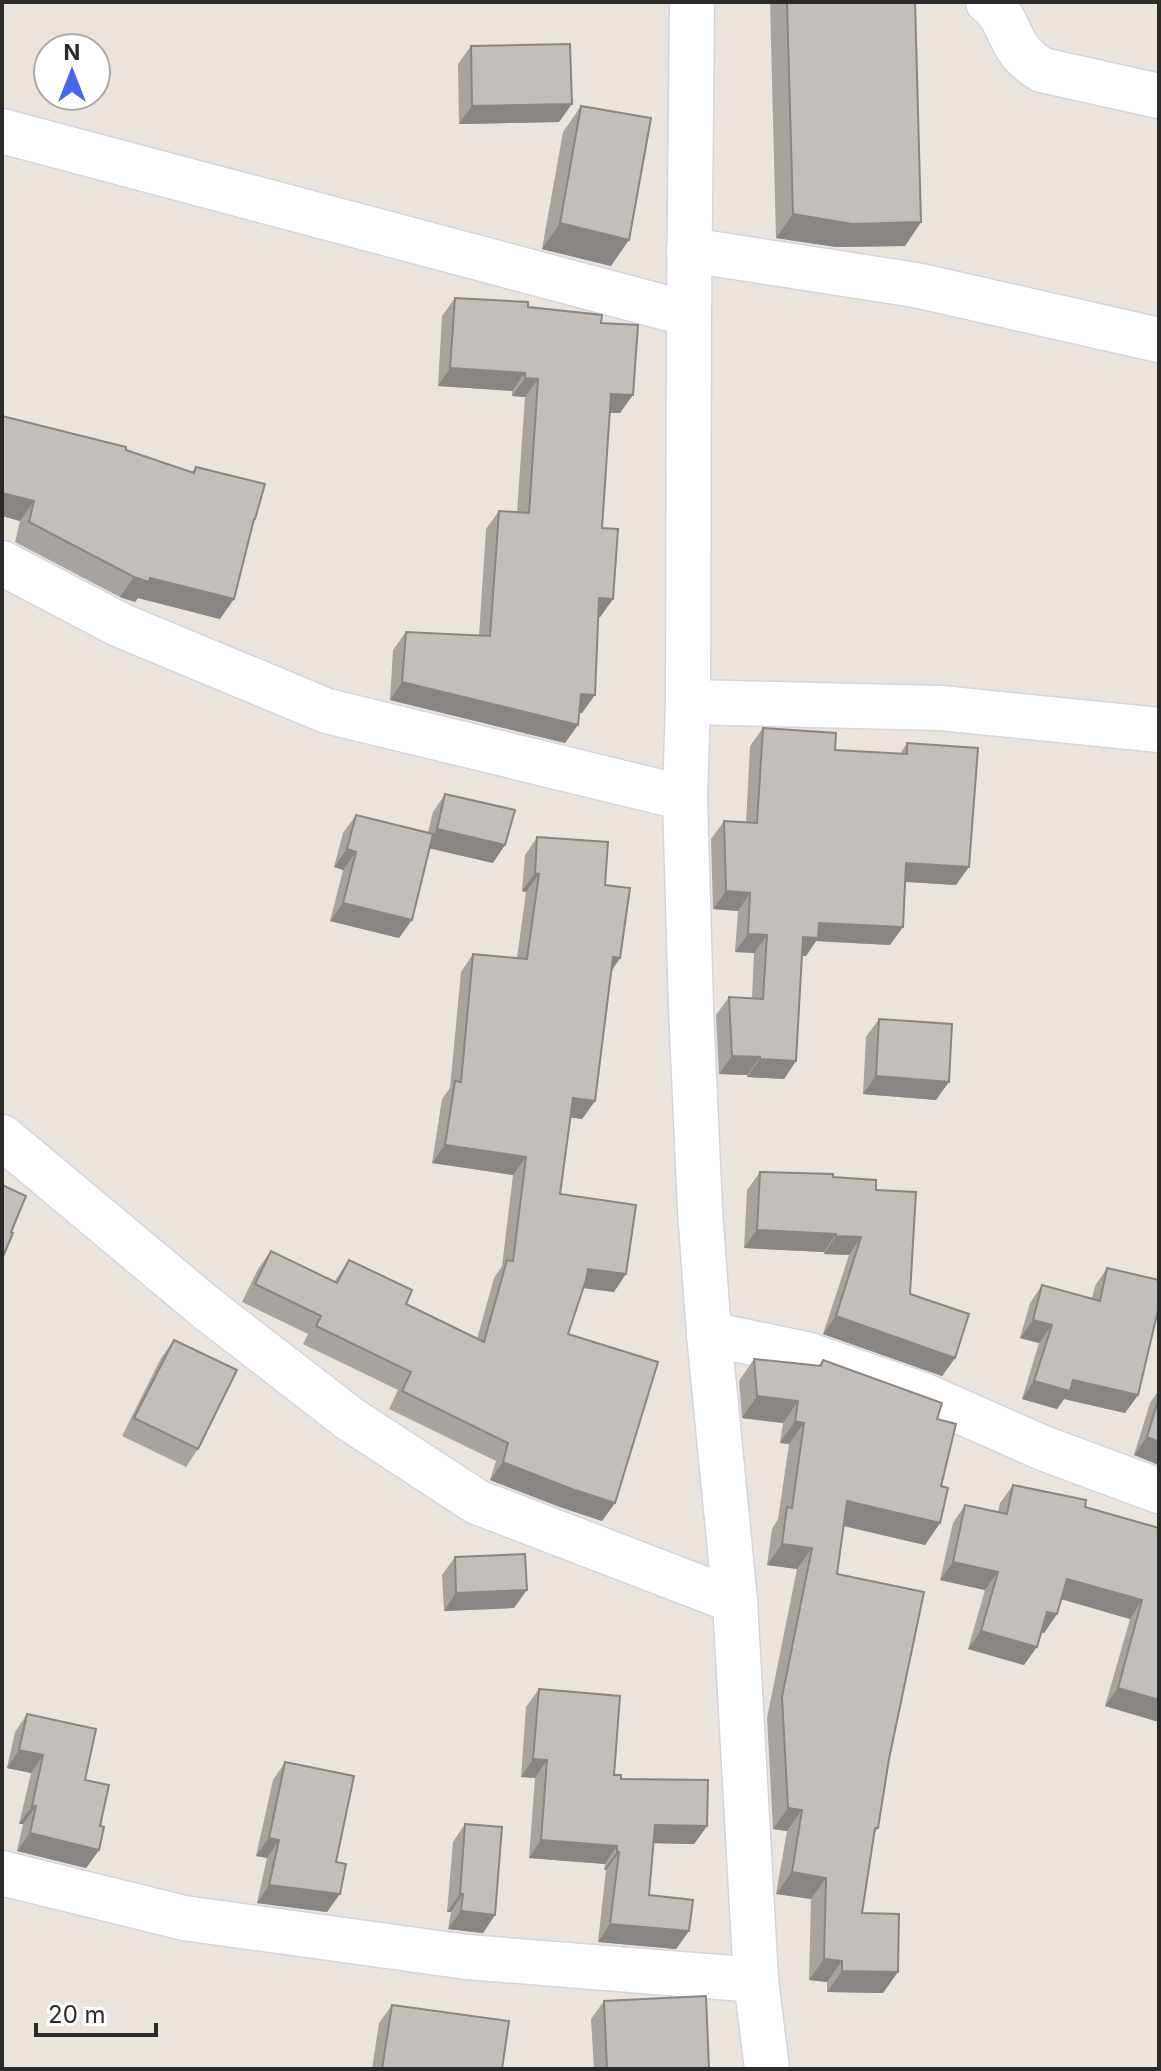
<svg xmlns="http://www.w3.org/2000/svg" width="1161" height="2071" font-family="Inter,sans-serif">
<rect width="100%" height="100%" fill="#ebe4dc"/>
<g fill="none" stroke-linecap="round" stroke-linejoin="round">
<defs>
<path id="street" d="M 988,2 C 1004,13 1007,31 1017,47 C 1024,58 1032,64 1042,70 L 1159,96
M 2,131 L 689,314
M 689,250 L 916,285 L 1159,340
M 2,563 L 120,625 L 327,711 L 685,798
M 688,702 L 941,708 L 1159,730
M 2,1137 L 204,1306 L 350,1419 L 477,1502 L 735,1601
M 709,1334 L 806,1354 L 923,1395 L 1043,1448 L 1159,1491
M 2,1873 L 184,1918 L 467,1957 L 756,1980"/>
<path id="secondary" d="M 692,2 L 689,314 L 688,702 L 685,798 L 691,1007 L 700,1210 L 709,1334 L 735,1601 L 756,1980 L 767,2069"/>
</defs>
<!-- street casing -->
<use href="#street" stroke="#d2d5e1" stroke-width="47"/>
<!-- secondary casing -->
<use href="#secondary" stroke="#d2d5e1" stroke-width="47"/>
<!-- street -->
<use href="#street" stroke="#fff" stroke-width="44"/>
<!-- secondary -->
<use href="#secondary" stroke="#fff" stroke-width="44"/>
</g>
<!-- wall -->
<path fill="#a8a39f" d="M 770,2 L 821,2 L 921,222 L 905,246 L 836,247 L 776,238 Z
M 1158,2 L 1159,2 L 1159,70 Z
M 471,46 L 559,122 L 459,124 L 458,64 Z
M 581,106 L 611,266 L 542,249 L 563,132 Z
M 455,298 L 528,307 L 601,323 L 620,413 L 609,413 L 602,528 L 613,599 L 600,617 L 599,617 L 582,713 L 579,713 L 565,743 L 390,700 L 393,650 L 406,632 L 479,636 L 486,529 L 499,511 L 517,512 L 525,397 L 512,396 L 512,391 L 438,386 L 442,316 Z
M 126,450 L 192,472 L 196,467 L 253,523 L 220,619 L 138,598 L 135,602 L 120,597 L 15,542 L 20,521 L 2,516 Z
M 763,728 L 835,750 L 900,754 L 907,743 L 956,885 L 905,882 L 890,945 L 816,941 L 806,956 L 802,956 L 796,1061 L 784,1079 L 747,1077 L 747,1075 L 719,1074 L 716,1015 L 729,997 L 752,998 L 754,953 L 735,952 L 738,911 L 713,909 L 711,839 L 724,821 L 746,823 L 750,746 Z
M 445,794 L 493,863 L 429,848 L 399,938 L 330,921 L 343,870 L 334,867 L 343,833 L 356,815 L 428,832 L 433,812 Z
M 537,837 L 605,885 L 620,958 L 612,970 L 595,1101 L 582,1119 L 570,1117 L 560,1194 L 614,1292 L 583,1288 L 568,1334 L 615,1503 L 602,1521 L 560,1507 L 490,1480 L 496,1461 L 389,1409 L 398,1390 L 303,1344 L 308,1334 L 242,1302 L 258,1269 L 271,1251 L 334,1282 L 349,1260 L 406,1304 L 477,1339 L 494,1278 L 502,1266 L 513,1175 L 432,1163 L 442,1099 L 450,1088 L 461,972 L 473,954 L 517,958 L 526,892 L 522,891 L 525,855 Z
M 879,1019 L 936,1100 L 863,1094 L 866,1037 Z
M 760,1172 L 833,1177 L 876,1190 L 910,1294 L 955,1358 L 942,1376 L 823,1334 L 849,1255 L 824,1254 L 824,1252 L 744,1248 L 747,1190 Z
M 1107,1268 L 1138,1395 L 1125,1413 L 1064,1399 L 1057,1409 L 1022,1399 L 1039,1343 L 1020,1338 L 1030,1303 L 1042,1285 L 1092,1298 L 1095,1286 Z
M 174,1340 L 198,1449 L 186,1467 L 122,1436 L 161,1358 Z
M 754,1359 L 818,1366 L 823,1360 L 937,1419 L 941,1486 L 940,1523 L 925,1545 L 843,1526 L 837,1574 L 889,1759 L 878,1828 L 874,1834 L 862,1913 L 883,1993 L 827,1992 L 827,1982 L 809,1980 L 811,1899 L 776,1894 L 787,1831 L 773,1829 L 767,1718 L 797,1569 L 767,1565 L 772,1529 L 778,1519 L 789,1444 L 780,1443 L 783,1423 L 742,1418 L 739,1381 Z
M 1159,1390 L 1159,1465 L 1134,1455 L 1150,1403 Z
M 1013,1485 L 1159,1528 L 1159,1722 L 1105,1706 L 1130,1619 L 1061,1599 L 1057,1614 L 1044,1633 L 1041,1632 L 1024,1665 L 968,1649 L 985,1590 L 940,1580 L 953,1523 L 965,1505 L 998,1512 L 1000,1503 Z
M 455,1557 L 514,1608 L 444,1611 L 442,1575 Z
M 539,1689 L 614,1775 L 707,1826 L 694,1844 L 654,1843 L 649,1895 L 689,1931 L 676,1949 L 598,1942 L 606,1870 L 604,1870 L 605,1864 L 529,1858 L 535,1778 L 521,1777 L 526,1707 Z
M 27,1714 L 85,1780 L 100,1826 L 99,1850 L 86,1868 L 17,1851 L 23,1824 L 19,1824 L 31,1773 L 7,1768 L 15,1732 Z
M 285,1762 L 336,1862 L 327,1912 L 257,1903 L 267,1858 L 256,1856 L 273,1780 Z
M 465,1824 L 495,1915 L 483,1933 L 448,1929 L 451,1912 L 447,1912 L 453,1842 Z
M 604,2001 L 709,2069 L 594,2069 L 591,2019 Z
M 392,2005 L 502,2069 L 372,2069 L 379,2023 Z"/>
<!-- shaded-wall -->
<path fill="#888582" d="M 572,104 L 559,122 L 459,124 L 472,106 Z
M 793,214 L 921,222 L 905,246 L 836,247 L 776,238 Z
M 560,223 L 629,240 L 611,266 L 542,249 Z
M 450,368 L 525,373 L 512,391 L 438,386 Z
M 525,378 L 538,379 L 525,397 L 512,396 Z
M 611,394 L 633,395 L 620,413 L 598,412 Z
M 2,493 L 34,501 L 20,521 L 2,516 Z
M 134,577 L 150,578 L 234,599 L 220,619 L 138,598 L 135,602 L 120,597 Z
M 599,598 L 613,599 L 600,617 L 587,616 Z
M 402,682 L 578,725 L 565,743 L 390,700 Z
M 581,694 L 595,695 L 582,713 L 568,712 Z
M 437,829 L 505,845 L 493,863 L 424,847 Z
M 347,849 L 356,852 L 343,870 L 334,867 Z
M 906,863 L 969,867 L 956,885 L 893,881 Z
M 535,873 L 539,874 L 526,892 L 522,891 Z
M 726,891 L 750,893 L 738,911 L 713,909 Z
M 343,903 L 412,920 L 399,938 L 330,921 Z
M 819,923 L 903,927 L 890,945 L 816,941 L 806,956 L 791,955 L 803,937 Z
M 748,934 L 767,935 L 754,953 L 735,952 Z
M 613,957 L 620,958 L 608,976 Z
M 732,1056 L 760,1057 L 747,1075 L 719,1074 Z
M 760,1059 L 796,1061 L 784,1079 L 747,1077 Z
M 876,1076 L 949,1082 L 936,1100 L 863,1094 Z
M 573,1098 L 595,1101 L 582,1119 L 560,1116 Z
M 445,1145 L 526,1157 L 513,1175 L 432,1163 Z
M 757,1230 L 836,1234 L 824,1252 L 744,1248 Z
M 836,1236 L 861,1237 L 849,1255 L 824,1254 Z
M 588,1269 L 626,1274 L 614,1292 L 575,1287 Z
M 836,1316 L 955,1358 L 942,1376 L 823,1334 Z
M 1033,1320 L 1052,1325 L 1039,1343 L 1020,1338 Z
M 1073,1380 L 1138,1395 L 1125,1413 L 1064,1399 L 1057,1409 L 1022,1399 L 1034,1381 Z
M 757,1396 L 798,1401 L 783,1423 L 742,1418 Z
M 795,1421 L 804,1423 L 789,1444 L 780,1443 Z
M 1147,1437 L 1159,1442 L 1159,1465 L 1134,1455 Z
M 503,1462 L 615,1503 L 602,1521 L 560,1507 L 490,1480 Z
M 847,1501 L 940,1523 L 925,1545 L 832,1523 Z
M 782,1544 L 812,1548 L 797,1569 L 767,1565 Z
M 953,1562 L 998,1572 L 985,1590 L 940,1580 Z
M 1067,1579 L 1142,1600 L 1130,1619 L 1054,1597 Z
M 527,1590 L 514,1608 L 444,1611 L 456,1593 Z
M 1047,1612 L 1057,1614 L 1044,1633 L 1034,1630 Z
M 981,1631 L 1037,1647 L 1024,1665 L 968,1649 Z
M 1118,1688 L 1159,1700 L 1159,1722 L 1105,1706 Z
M 19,1750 L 43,1755 L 31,1773 L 7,1768 Z
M 533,1759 L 547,1760 L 535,1778 L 521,1777 Z
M 32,1806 L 36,1806 L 23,1824 L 19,1824 Z
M 788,1808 L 802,1810 L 787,1831 L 773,1829 Z
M 655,1825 L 707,1826 L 694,1844 L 643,1843 Z
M 30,1833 L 99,1850 L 86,1868 L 17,1851 Z
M 269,1838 L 279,1840 L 267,1858 L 256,1856 Z
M 541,1840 L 617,1846 L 605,1864 L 529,1858 Z
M 617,1852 L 619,1852 L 606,1870 L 604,1870 Z
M 792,1872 L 826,1878 L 811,1899 L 776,1894 Z
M 269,1885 L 340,1894 L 327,1912 L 257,1903 Z
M 460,1894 L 463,1894 L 451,1912 L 447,1912 Z
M 461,1911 L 495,1915 L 483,1933 L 448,1929 Z
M 610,1924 L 689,1931 L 676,1949 L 598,1942 Z
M 824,1959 L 842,1961 L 827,1982 L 809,1980 Z
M 842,1971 L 898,1972 L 883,1993 L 827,1992 Z"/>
<!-- building -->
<path fill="#c3beb9" stroke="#888582" stroke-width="2" d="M 787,2 L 821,2 L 821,3 L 915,2 L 921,222 L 852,224 L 793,214 Z
M 570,44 L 572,104 L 472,106 L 471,46 Z
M 581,106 L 651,118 L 629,240 L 560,223 Z
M 455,298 L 528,302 L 528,307 L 602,315 L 601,323 L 638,325 L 633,395 L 611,394 L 602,528 L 618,529 L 613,599 L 599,598 L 595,695 L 581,694 L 578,725 L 402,682 L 406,632 L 490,636 L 499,511 L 529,513 L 538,379 L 525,378 L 525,373 L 450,368 Z
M 2,416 L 126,447 L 126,450 L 194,473 L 196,467 L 265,484 L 255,519 L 254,519 L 234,599 L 150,578 L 149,582 L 134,577 L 29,522 L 34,501 L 2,493 Z
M 763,728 L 836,733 L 835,750 L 907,754 L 907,743 L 978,748 L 969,867 L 906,863 L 903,927 L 819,923 L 818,938 L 803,937 L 796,1061 L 760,1059 L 760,1057 L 732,1056 L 729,997 L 763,999 L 767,935 L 748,934 L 750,893 L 726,891 L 724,821 L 757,823 Z
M 445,794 L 515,810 L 505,845 L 437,829 Z
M 356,815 L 433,834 L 412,920 L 343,903 L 356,852 L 347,849 Z
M 537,837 L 608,842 L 605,885 L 630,888 L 620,958 L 613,957 L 595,1101 L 573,1098 L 560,1194 L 636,1205 L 626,1274 L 588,1269 L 586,1280 L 568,1334 L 658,1362 L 615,1503 L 572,1489 L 503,1462 L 508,1443 L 402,1391 L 411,1372 L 316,1326 L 321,1316 L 255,1284 L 271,1251 L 337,1283 L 349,1260 L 412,1290 L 406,1304 L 484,1342 L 507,1260 L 513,1261 L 526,1157 L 445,1145 L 455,1081 L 461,1082 L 473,954 L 527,959 L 539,874 L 535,873 Z
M 879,1019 L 952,1024 L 949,1082 L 876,1076 Z
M 760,1172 L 833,1174 L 833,1177 L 876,1180 L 876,1190 L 916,1192 L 910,1294 L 969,1314 L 955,1358 L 836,1316 L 861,1237 L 836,1236 L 836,1234 L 757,1230 Z
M 2,1185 L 26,1196 L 11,1232 L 13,1233 L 2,1259 Z
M 1107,1268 L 1159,1280 L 1159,1306 L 1138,1395 L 1073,1380 L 1070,1391 L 1034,1381 L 1052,1325 L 1033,1320 L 1042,1285 L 1100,1301 Z
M 174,1340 L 237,1370 L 198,1449 L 134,1418 Z
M 754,1359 L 821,1366 L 823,1360 L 942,1403 L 937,1419 L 956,1424 L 941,1486 L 948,1488 L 940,1523 L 847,1501 L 837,1574 L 924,1592 L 889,1759 L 878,1828 L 875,1828 L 862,1913 L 899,1914 L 898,1972 L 842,1971 L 842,1961 L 824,1959 L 826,1878 L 792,1872 L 802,1810 L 788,1808 L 782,1697 L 812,1548 L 782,1544 L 787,1507 L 792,1508 L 804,1423 L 795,1421 L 798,1401 L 757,1396 Z
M 1159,1397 L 1159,1442 L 1147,1437 Z
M 1013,1485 L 1086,1500 L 1085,1507 L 1159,1528 L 1159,1700 L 1118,1688 L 1142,1600 L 1067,1579 L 1057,1614 L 1047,1612 L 1037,1647 L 981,1631 L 998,1572 L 953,1562 L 965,1505 L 1007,1514 Z
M 525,1554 L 527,1590 L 456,1593 L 455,1557 Z
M 539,1689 L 620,1696 L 614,1775 L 621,1775 L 621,1779 L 708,1780 L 707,1826 L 655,1825 L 649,1895 L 693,1900 L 689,1931 L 610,1924 L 619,1852 L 617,1852 L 617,1846 L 541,1840 L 547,1760 L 533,1759 Z
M 27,1714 L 96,1729 L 85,1780 L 109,1785 L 100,1826 L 104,1827 L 99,1850 L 30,1833 L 36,1806 L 32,1806 L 43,1755 L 19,1750 Z
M 285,1762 L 354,1776 L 336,1862 L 346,1864 L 340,1894 L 269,1885 L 279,1840 L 269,1838 Z
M 465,1824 L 502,1827 L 495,1915 L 461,1911 L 463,1894 L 460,1894 Z
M 706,1996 L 709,2069 L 607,2069 L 604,2001 Z
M 392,2005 L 509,2021 L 502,2069 L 382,2069 Z"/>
<!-- border -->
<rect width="1161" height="2071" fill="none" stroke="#2a2a2a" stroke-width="8"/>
<!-- north arrow -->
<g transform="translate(72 72)"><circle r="38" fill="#ffffff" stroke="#aaaaaa" stroke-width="2"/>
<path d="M0-6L14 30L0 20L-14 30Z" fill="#4666ee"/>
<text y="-12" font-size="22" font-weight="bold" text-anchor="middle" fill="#2a2a2a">N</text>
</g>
<!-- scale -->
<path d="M36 2023v12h120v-12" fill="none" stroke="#2a2a2a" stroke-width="4"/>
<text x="48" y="2023" font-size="24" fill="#2a2a2a" stroke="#ffffff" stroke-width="6" paint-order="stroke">20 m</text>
</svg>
